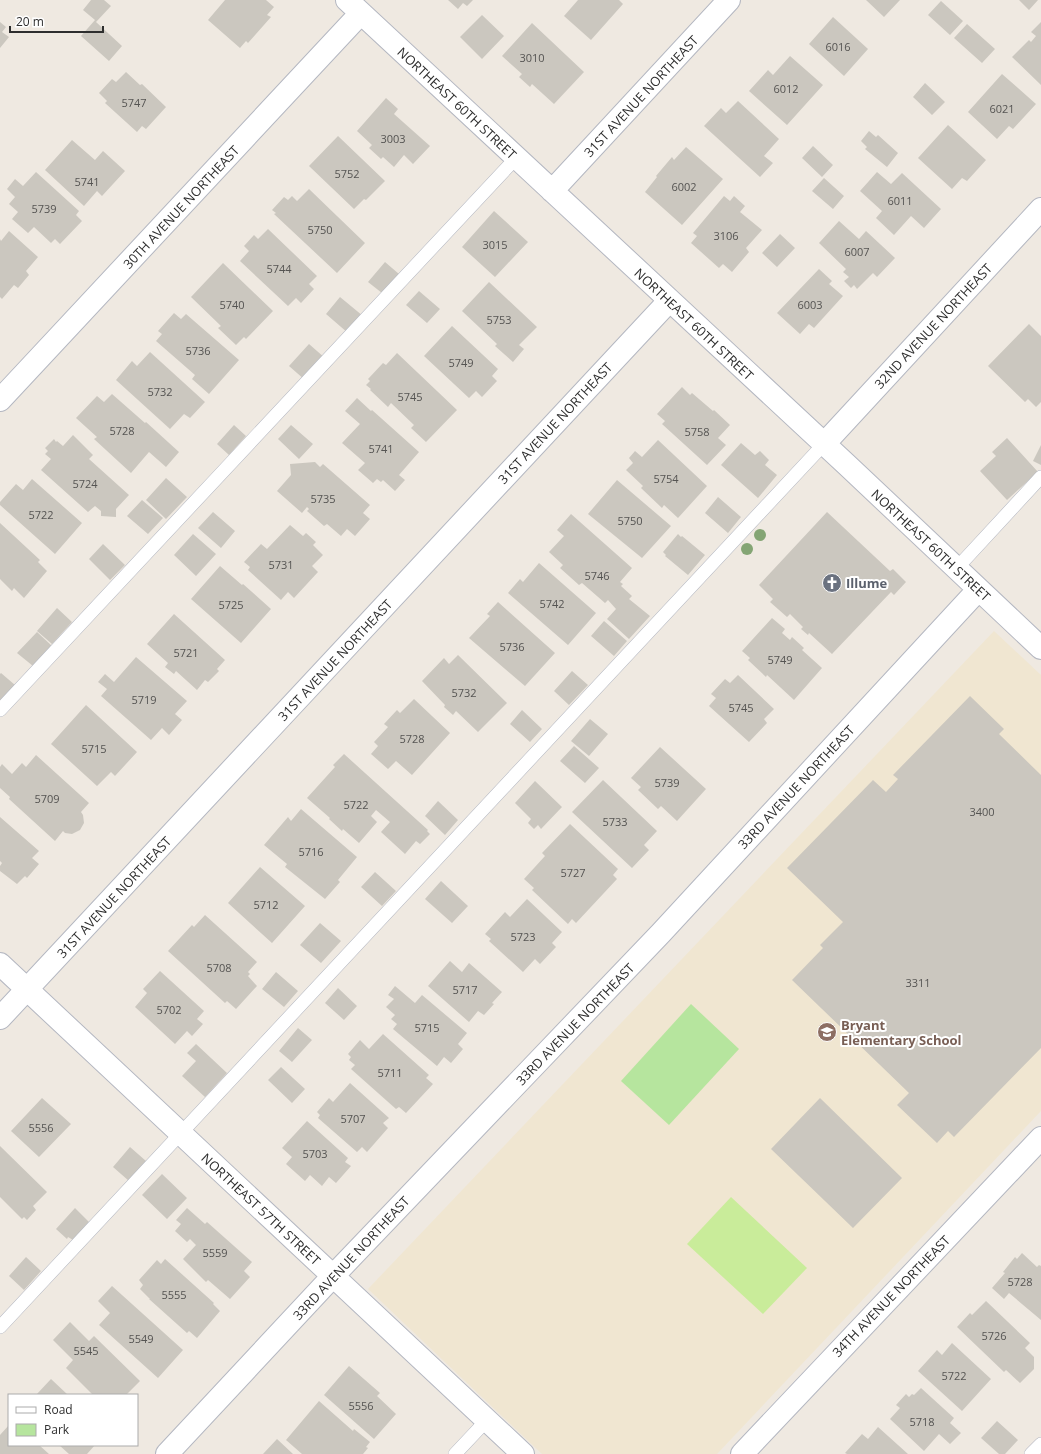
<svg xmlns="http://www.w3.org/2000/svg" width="1041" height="1454" font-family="'Open Sans',sans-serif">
<rect width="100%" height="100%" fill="#efe9e1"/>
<!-- education -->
<path fill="#f0e6d1" d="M 994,631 L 1041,675 L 1041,1111 L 717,1454 L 542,1454 L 368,1289 Z"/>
<!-- green -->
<path fill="#b6e59e" d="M 691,1004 L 739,1049 L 669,1125 L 621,1081 Z"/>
<!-- pitch -->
<path fill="#c9ec9a" d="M 731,1197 L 807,1268 L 763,1314 L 687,1244 Z"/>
<!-- building -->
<path fill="#cbc7bf" d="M 91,0 L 104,0 L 111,6 L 96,22 L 122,46 L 109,61 L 81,36 L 95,20 L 83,10 Z
M 225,0 L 266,0 L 274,7 L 267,15 L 271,17 L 248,43 L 246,41 L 240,48 L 208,20 Z
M 448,0 L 473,0 L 467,6 L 463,3 L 458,9 Z
M 578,0 L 619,0 L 623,4 L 591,40 L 564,16 Z
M 866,0 L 900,0 L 884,17 Z
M 1019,0 L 1038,0 L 1029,10 Z
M 941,1 L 963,21 L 950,35 L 928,15 Z
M 482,15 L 504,36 L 482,59 L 460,37 Z
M 833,17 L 868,49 L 844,76 L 809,44 Z
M 0,22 L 6,27 L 2,32 L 9,37 L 0,48 Z
M 1041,22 L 1041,85 L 1012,57 L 1029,40 L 1031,42 L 1036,36 L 1031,32 Z
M 532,23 L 584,72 L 554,104 L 532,84 L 530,87 L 519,77 L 522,74 L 502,56 Z
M 967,24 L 995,49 L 982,63 L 954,38 Z
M 790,56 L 823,85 L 787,125 L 749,91 L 768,70 L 773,75 Z
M 126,72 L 140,85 L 142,84 L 166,107 L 146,129 L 142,126 L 137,132 L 105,103 L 107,101 L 99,93 L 112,79 L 116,82 Z
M 1002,74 L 1036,104 L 1013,129 L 1009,126 L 997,139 L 968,112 Z
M 925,83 L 945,102 L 932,115 L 913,97 Z
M 386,98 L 398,109 L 394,114 L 430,146 L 413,164 L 404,155 L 394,167 L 383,157 L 381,159 L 369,148 L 372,145 L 357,131 Z
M 738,101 L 779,139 L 764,156 L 773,163 L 760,177 L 704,126 L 721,108 L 726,113 Z
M 948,125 L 986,160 L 967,181 L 962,178 L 952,189 L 918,158 Z
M 869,131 L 876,137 L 878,135 L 898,153 L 887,167 L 865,149 L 867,147 L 861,141 Z
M 338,136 L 385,181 L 366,200 L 364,199 L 354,209 L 309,166 Z
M 72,140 L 95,160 L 103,151 L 125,171 L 102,196 L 97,191 L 84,206 L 45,170 Z
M 813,146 L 833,165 L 822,177 L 802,158 Z
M 686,147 L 723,179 L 682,225 L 645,192 L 657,177 L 656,176 L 672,157 L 674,160 Z
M 36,172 L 79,211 L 76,215 L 82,221 L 60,244 L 55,239 L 51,243 L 34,227 L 28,233 L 12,219 L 18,212 L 9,204 L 15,197 L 7,189 L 15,179 L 23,186 Z
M 877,172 L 891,184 L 902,173 L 941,209 L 924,228 L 911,216 L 894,235 L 876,218 L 882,211 L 860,191 Z
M 824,178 L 844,196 L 833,209 L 812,191 Z
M 309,189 L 365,243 L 337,273 L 274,214 L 276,213 L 272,210 L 284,197 L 288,200 L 292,196 L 297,201 Z
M 724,196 L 730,201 L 734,196 L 745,206 L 740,212 L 762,230 L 746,248 L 749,252 L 732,272 L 723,264 L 719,268 L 691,243 L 697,236 L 693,233 Z
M 494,211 L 528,242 L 495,277 L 462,247 Z
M 839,221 L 859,239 L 866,231 L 895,258 L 877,277 L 873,273 L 857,289 L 854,285 L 851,288 L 844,281 L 849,277 L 843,272 L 846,269 L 819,243 Z
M 268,229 L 317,276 L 309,284 L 314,289 L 301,303 L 296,298 L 288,306 L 240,261 L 249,251 L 244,246 L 254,235 L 258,239 Z
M 9,231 L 38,257 L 26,271 L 29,275 L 18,288 L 14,285 L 2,299 L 0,297 L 0,239 L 1,241 Z
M 780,234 L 795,248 L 777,267 L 762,253 Z
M 385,262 L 399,274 L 382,293 L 368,282 Z
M 223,263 L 273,311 L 246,339 L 244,337 L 236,345 L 218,328 L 221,326 L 191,297 Z
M 819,269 L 832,281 L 829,284 L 843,296 L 814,328 L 809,324 L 800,334 L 777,313 Z
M 489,282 L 537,327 L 519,345 L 524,349 L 513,362 L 495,346 L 497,344 L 462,311 Z
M 419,291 L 440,309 L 427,323 L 406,305 Z
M 340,297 L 363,316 L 348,333 L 326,314 Z
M 174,313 L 181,319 L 186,314 L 239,360 L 209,394 L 192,379 L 195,375 L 156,341 L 162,334 L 158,331 Z
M 1029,324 L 1041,336 L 1041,402 L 1036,407 L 1028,399 L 1025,402 L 988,366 Z
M 452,326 L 498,369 L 492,376 L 497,381 L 482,397 L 476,391 L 469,398 L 424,356 Z
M 309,344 L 325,358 L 305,380 L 289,366 Z
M 150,352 L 205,402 L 190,418 L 184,414 L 170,429 L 116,380 L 132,361 L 137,366 Z
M 397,353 L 457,410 L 426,442 L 411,428 L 414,425 L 391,403 L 388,407 L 370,390 L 371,389 L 366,385 L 370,381 L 368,379 L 383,363 L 386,365 Z
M 682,387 L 690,395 L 692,393 L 713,411 L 714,410 L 730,425 L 718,438 L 726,445 L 707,465 L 662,424 L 665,421 L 657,414 Z
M 112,394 L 145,423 L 146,422 L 179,452 L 166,467 L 149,452 L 131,473 L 94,439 L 97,437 L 76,418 L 97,396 L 104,402 Z
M 357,398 L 371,411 L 372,410 L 419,452 L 399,475 L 405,480 L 395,491 L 383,480 L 381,482 L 377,479 L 373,483 L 358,470 L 365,463 L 342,443 L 360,424 L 345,411 Z
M 234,425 L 246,436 L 229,455 L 217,444 Z
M 291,425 L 313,444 L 299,459 L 278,439 Z
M 73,435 L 93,455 L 89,459 L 129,495 L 116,509 L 116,517 L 101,516 L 101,511 L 95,506 L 88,512 L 41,470 L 51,459 L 45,454 L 48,451 L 45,448 L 54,439 L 56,442 L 57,441 L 63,446 Z
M 1007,438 L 1038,472 L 1007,500 L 980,471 L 996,456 L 992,452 Z
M 658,440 L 707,486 L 678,518 L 664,505 L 662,508 L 641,488 L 643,486 L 626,470 L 633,463 L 629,458 L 635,451 L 642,457 Z
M 741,443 L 755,455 L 760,451 L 769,460 L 765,465 L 777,475 L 758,498 L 721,465 Z
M 1041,445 L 1041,465 L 1033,461 Z
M 315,462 L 320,467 L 323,464 L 370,505 L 363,513 L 370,519 L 355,536 L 347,529 L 341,536 L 327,524 L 324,526 L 307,511 L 309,509 L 307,507 L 302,513 L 277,491 L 291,475 L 290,464 Z
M 166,478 L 187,497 L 166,519 L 146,500 Z
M 32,479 L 82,523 L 55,554 L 0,505 L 0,502 L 16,484 L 23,490 Z
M 617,480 L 671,526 L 642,558 L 588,514 Z
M 718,497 L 741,517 L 728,533 L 705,513 Z
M 142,500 L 163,518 L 148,534 L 127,516 Z
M 213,512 L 235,531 L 221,548 L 198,528 Z
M 827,512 L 890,571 L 893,569 L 906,582 L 894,595 L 891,592 L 832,654 L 809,633 L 808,635 L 801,629 L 803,627 L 790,614 L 787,617 L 770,602 L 773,599 L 759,585 Z
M 571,514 L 632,568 L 620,582 L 623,584 L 621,586 L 632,596 L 629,599 L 650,616 L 629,639 L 607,619 L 616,609 L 608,600 L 605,603 L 582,583 L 579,585 L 560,568 L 563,565 L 549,552 L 564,536 L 557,530 Z
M 0,523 L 40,560 L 38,562 L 47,571 L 24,598 L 14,588 L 12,591 L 0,579 Z
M 290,525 L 303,536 L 306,533 L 316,542 L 313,545 L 323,555 L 312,566 L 318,572 L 294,598 L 288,592 L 281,600 L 248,570 L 250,567 L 244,562 L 261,544 L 267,549 Z
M 193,534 L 216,554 L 196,576 L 174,555 Z
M 678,534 L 681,537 L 682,536 L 705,555 L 688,575 L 665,556 L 666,555 L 663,552 Z
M 103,544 L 125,565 L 110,580 L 89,559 Z
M 539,563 L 596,613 L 568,645 L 508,593 L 520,579 L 523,582 Z
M 220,566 L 242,585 L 243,584 L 271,609 L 241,643 L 191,599 Z
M 498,602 L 555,653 L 525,686 L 469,638 L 490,616 L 487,614 Z
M 57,608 L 72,622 L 52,644 L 37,631 Z
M 174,614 L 225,660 L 217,669 L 219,671 L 208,682 L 205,680 L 197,690 L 176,671 L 174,674 L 165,667 L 168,663 L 147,644 Z
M 772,618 L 785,629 L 782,633 L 790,640 L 792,637 L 804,648 L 802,650 L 822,668 L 794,700 L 767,675 L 766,677 L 748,660 L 750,658 L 742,651 Z
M 604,621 L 627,641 L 614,656 L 591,636 Z
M 37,632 L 52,646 L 33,666 L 17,653 Z
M 458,655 L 507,703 L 478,732 L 456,711 L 453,715 L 444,707 L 445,705 L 422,681 L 444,658 L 449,664 Z
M 136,657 L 187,701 L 175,714 L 182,720 L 169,735 L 162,728 L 151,740 L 101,696 L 107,689 L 98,682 L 105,674 L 114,682 Z
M 572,671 L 588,685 L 569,705 L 554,691 Z
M 1,673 L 15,685 L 0,701 L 0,674 Z
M 738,675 L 774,709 L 764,719 L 767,723 L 749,742 L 709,706 L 716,698 L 711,694 L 725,679 L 730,683 Z
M 970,696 L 1004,729 L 999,734 L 1041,775 L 1041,1048 L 954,1137 L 948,1131 L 937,1143 L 897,1105 L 909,1093 L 792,980 L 823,948 L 820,945 L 843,922 L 787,868 L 873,780 L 886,792 L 898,779 L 893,775 Z
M 414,699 L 450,733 L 412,775 L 396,761 L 388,769 L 371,754 L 378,746 L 374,742 L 388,727 L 384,724 L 397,710 L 400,713 Z
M 86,705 L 137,752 L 115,776 L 111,772 L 97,786 L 51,744 Z
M 522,710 L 542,729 L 530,742 L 510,724 Z
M 590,719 L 608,734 L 589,756 L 571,741 Z
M 574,746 L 599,768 L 585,783 L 560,761 Z
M 660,747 L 706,789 L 677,821 L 661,806 L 658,809 L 638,790 L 641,787 L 631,778 Z
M 344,754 L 428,830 L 427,831 L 430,834 L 420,844 L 416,841 L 405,854 L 381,832 L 390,822 L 376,810 L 371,816 L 377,822 L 359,843 L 343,829 L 342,831 L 329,819 L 330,818 L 307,798 L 335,767 L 333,765 Z
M 36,755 L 89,803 L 81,812 L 83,815 L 84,823 L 80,830 L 72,834 L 65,833 L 63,831 L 55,841 L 9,799 L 10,797 L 0,788 L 0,767 L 2,764 L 12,774 L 22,763 L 26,767 Z
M 603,780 L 657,831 L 644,845 L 649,850 L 632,868 L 572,812 Z
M 535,781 L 562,807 L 541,829 L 538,825 L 534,829 L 528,823 L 531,819 L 515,803 Z
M 438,801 L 458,820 L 445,835 L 425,816 Z
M 301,809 L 357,857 L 338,880 L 340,882 L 325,899 L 285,867 L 287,864 L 264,845 L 288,817 L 291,821 Z
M 0,817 L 39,851 L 32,858 L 39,864 L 27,878 L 25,876 L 17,884 L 0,871 L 0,866 L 2,863 L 0,861 Z
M 570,824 L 618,869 L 613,875 L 617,879 L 576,923 L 572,919 L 568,924 L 532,890 L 534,888 L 524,879 L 545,856 L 542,853 Z
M 260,867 L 305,906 L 272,943 L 228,903 Z
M 375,872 L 396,891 L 382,906 L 361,887 Z
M 441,881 L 468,906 L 452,923 L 425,899 Z
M 527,899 L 562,932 L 552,943 L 556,947 L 540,964 L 535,959 L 523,972 L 489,941 L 491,939 L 485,934 L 505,912 L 510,917 Z
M 205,915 L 257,962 L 248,972 L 250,974 L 248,976 L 257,986 L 236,1009 L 227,1001 L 225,1003 L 168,951 L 192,925 L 194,927 Z
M 320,923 L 341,941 L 321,963 L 300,945 Z
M 450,961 L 462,972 L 469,963 L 502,992 L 492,1003 L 494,1004 L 484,1015 L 478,1011 L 469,1022 L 428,986 Z
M 160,971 L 204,1011 L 197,1019 L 203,1024 L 192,1036 L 187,1031 L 175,1044 L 135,1007 L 147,993 L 143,989 Z
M 276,972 L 298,991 L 284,1007 L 262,989 Z
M 395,986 L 415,1003 L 422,995 L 467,1033 L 458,1044 L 463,1049 L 451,1063 L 444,1057 L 437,1066 L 393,1029 L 397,1024 L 391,1019 L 395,1015 L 386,1007 L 394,999 L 388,995 Z
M 338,988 L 357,1006 L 344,1020 L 325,1003 Z
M 298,1028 L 312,1040 L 292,1062 L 279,1051 Z
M 383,1034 L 429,1075 L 426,1078 L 433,1084 L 406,1113 L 399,1107 L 396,1109 L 351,1069 L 355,1065 L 349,1060 L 351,1057 L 348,1054 L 360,1040 L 369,1049 Z
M 196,1044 L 227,1073 L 205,1097 L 182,1076 L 196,1061 L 187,1053 Z
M 281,1067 L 305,1089 L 292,1103 L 268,1080 Z
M 350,1083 L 389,1118 L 383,1123 L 388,1128 L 367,1152 L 362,1147 L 357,1152 L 318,1118 L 320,1115 L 317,1112 L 329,1098 L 333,1102 Z
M 42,1098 L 71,1124 L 39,1157 L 11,1131 Z
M 820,1098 L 902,1178 L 853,1228 L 771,1149 Z
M 307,1121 L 348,1158 L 345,1162 L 351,1166 L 336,1183 L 329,1177 L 322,1186 L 310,1175 L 305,1181 L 286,1164 L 292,1157 L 282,1148 Z
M 0,1146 L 47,1192 L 33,1206 L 36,1210 L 27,1220 L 24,1217 L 22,1219 L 0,1197 Z
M 130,1147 L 146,1161 L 129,1181 L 113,1167 Z
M 162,1174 L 187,1198 L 167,1219 L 142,1195 Z
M 75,1208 L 89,1222 L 73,1240 L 68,1237 L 67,1239 L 56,1229 Z
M 187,1208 L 205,1224 L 207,1222 L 252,1262 L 244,1271 L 250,1277 L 230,1299 L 208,1280 L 206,1282 L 183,1259 L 196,1245 L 190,1239 L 187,1242 L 175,1231 L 181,1224 L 176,1220 Z
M 1022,1253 L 1037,1267 L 1039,1265 L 1041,1266 L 1041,1320 L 1009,1293 L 1004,1299 L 992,1288 L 1005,1273 L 1003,1272 L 1015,1257 L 1017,1259 Z
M 26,1257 L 41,1271 L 24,1290 L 9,1276 Z
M 165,1259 L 214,1303 L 213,1304 L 220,1311 L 197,1338 L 189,1331 L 187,1333 L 149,1299 L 150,1299 L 140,1289 L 143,1285 L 139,1280 L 157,1260 L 161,1264 Z
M 112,1286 L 183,1350 L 158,1378 L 99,1325 L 110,1313 L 98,1301 Z
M 986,1301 L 1030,1343 L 1025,1348 L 1034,1357 L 1034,1369 L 1020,1383 L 1006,1370 L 1004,1372 L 957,1327 L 970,1313 L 972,1315 Z
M 70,1322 L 89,1341 L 94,1336 L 140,1381 L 126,1395 L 93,1395 L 66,1368 L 73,1360 L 53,1340 Z
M 952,1343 L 991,1379 L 962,1411 L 918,1371 L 937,1350 L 942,1355 Z
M 349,1366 L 380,1393 L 377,1396 L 396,1414 L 374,1439 L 324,1395 Z
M 51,1379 L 68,1395 L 36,1395 Z
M 921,1388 L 954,1418 L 950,1423 L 961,1433 L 950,1444 L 939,1434 L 924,1451 L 890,1419 L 900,1408 L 896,1405 L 906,1394 L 909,1397 L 912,1394 L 914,1395 Z
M 319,1401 L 353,1431 L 354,1429 L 370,1442 L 366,1447 L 368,1448 L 363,1454 L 302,1454 L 286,1440 Z
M 997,1421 L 1018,1440 L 1005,1454 L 999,1454 L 981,1438 Z
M 9,1425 L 9,1445 L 39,1445 L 49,1454 L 0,1454 L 0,1435 Z
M 878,1427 L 908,1454 L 847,1454 L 845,1453 L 862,1434 L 868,1439 Z
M 277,1439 L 293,1454 L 263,1454 Z
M 59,1445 L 95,1445 L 87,1454 L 69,1454 Z"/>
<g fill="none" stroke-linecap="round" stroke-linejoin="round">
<defs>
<path id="lane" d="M 956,569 L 1041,477
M 0,710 L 516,158
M 0,1327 L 824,444
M 455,1454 L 487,1420
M 1031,1454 L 1041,1444"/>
<path id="street" d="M 347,0 L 847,465 L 1041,648
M 552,191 L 729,0
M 0,400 L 361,13
M 824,444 L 1041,209
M 0,964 L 523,1454
M 0,1018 L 669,301
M 167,1454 L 333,1276 L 661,933 L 978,590
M 742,1454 L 1041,1138"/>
</defs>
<!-- lane casing -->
<use href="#lane" stroke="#b4b7c1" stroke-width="14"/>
<!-- street casing -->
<use href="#street" stroke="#b4b7c1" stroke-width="24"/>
<!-- lane -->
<use href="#lane" stroke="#fff" stroke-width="13"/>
<!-- street -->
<use href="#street" stroke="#fff" stroke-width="22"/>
</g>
<!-- trees -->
<g fill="#84a574">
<circle cx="760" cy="535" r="6"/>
<circle cx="747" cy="549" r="6"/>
</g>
<!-- icons -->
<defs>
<symbol id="church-disc" viewBox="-11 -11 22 22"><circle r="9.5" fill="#6b7280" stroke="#fff"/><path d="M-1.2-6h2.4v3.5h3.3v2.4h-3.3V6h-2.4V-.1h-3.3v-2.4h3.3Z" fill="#fff"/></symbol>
<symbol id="school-disc" viewBox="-11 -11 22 22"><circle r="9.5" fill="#8d6e63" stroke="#fff"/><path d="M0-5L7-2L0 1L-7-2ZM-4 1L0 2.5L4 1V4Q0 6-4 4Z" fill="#fff"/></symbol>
</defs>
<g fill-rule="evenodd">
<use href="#church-disc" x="821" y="572" width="22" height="22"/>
<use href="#school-disc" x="816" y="1021" width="22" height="22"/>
</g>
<g text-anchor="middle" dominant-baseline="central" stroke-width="4" stroke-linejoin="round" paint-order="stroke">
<!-- number labels -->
<g font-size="11" fill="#555452">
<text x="838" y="46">6016</text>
<text x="532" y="57">3010</text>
<text x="786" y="88">6012</text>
<text x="134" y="102">5747</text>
<text x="1002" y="108">6021</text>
<text x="393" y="138">3003</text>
<text x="347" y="173">5752</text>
<text x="87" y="181">5741</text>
<text x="684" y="186">6002</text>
<text x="900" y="200">6011</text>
<text x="44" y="208">5739</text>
<text x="320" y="229">5750</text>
<text x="726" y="235">3106</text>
<text x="495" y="244">3015</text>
<text x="857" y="251">6007</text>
<text x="279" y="268">5744</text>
<text x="232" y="304">5740</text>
<text x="810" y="304">6003</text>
<text x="499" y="319">5753</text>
<text x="198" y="350">5736</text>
<text x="461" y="362">5749</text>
<text x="160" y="391">5732</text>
<text x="410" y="396">5745</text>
<text x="122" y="430">5728</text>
<text x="697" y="431">5758</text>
<text x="381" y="448">5741</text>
<text x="666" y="478">5754</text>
<text x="85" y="483">5724</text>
<text x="323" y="498">5735</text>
<text x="41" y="514">5722</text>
<text x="630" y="520">5750</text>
<text x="281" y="564">5731</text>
<text x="597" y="575">5746</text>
<text x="552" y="603">5742</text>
<text x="231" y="604">5725</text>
<text x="512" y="646">5736</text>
<text x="186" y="652">5721</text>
<text x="780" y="659">5749</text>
<text x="464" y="692">5732</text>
<text x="144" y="699">5719</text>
<text x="741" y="707">5745</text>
<text x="412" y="738">5728</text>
<text x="94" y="748">5715</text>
<text x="667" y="782">5739</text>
<text x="47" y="798">5709</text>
<text x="356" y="804">5722</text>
<text x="982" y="811">3400</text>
<text x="615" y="821">5733</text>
<text x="311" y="851">5716</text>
<text x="573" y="872">5727</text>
<text x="266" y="904">5712</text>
<text x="523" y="936">5723</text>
<text x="219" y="967">5708</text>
<text x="918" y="982">3311</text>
<text x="465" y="989">5717</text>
<text x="169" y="1009">5702</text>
<text x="427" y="1027">5715</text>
<text x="390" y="1072">5711</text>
<text x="353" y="1118">5707</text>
<text x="41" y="1127">5556</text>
<text x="315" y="1153">5703</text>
<text x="215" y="1252">5559</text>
<text x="1020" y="1281">5728</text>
<text x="174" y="1294">5555</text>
<text x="994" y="1335">5726</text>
<text x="141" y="1338">5549</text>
<text x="86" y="1350">5545</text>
<text x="954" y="1375">5722</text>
<text x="361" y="1405">5556</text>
<text x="922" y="1421">5718</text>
</g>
<!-- street labels -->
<g font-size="13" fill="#2e2e2e" stroke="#fff">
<text transform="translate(641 96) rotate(-47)">31ST AVENUE NORTHEAST</text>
<text transform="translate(457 103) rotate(43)">NORTHEAST 60TH STREET</text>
<text transform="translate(181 207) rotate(-47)">30TH AVENUE NORTHEAST</text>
<text transform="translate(694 324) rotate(43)">NORTHEAST 60TH STREET</text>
<text transform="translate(933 326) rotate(-47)">32ND AVENUE NORTHEAST</text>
<text transform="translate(555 423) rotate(-47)">31ST AVENUE NORTHEAST</text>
<text transform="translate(931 545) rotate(43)">NORTHEAST 60TH STREET</text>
<text transform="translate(335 660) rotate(-47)">31ST AVENUE NORTHEAST</text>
<text transform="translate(796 787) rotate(-47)">33RD AVENUE NORTHEAST</text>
<text transform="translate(114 897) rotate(-47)">31ST AVENUE NORTHEAST</text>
<text transform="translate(575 1024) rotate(-46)">33RD AVENUE NORTHEAST</text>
<text transform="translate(261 1209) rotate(43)">NORTHEAST 57TH STREET</text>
<text transform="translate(351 1258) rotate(-47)">33RD AVENUE NORTHEAST</text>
<text transform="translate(891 1296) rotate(-46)">34TH AVENUE NORTHEAST</text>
</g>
<!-- worship labels -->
<g font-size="13" font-weight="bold" fill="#5b616d" stroke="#fff" text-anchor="start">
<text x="846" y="583">Illume</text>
</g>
<!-- education labels -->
<g font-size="13" font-weight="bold" fill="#785e54" stroke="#fff" text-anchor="start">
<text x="841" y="1025">Bryant<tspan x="841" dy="15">Elementary School</tspan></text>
</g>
</g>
<!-- legend -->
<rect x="8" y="1394" width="130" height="52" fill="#ffffff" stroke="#ababab"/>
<rect x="16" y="1407" width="20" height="6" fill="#ffffff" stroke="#ababab"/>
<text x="44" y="1414" font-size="12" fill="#2e2e2e">Road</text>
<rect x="16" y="1424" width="20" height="12" fill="#b6e59e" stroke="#ababab"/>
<text x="44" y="1434" font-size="12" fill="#2e2e2e">Park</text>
<!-- scale -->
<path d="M10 26v6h93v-6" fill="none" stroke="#2e2e2e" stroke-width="2"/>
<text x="16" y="26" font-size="12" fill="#2e2e2e" stroke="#ffffff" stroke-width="3" paint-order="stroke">20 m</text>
</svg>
